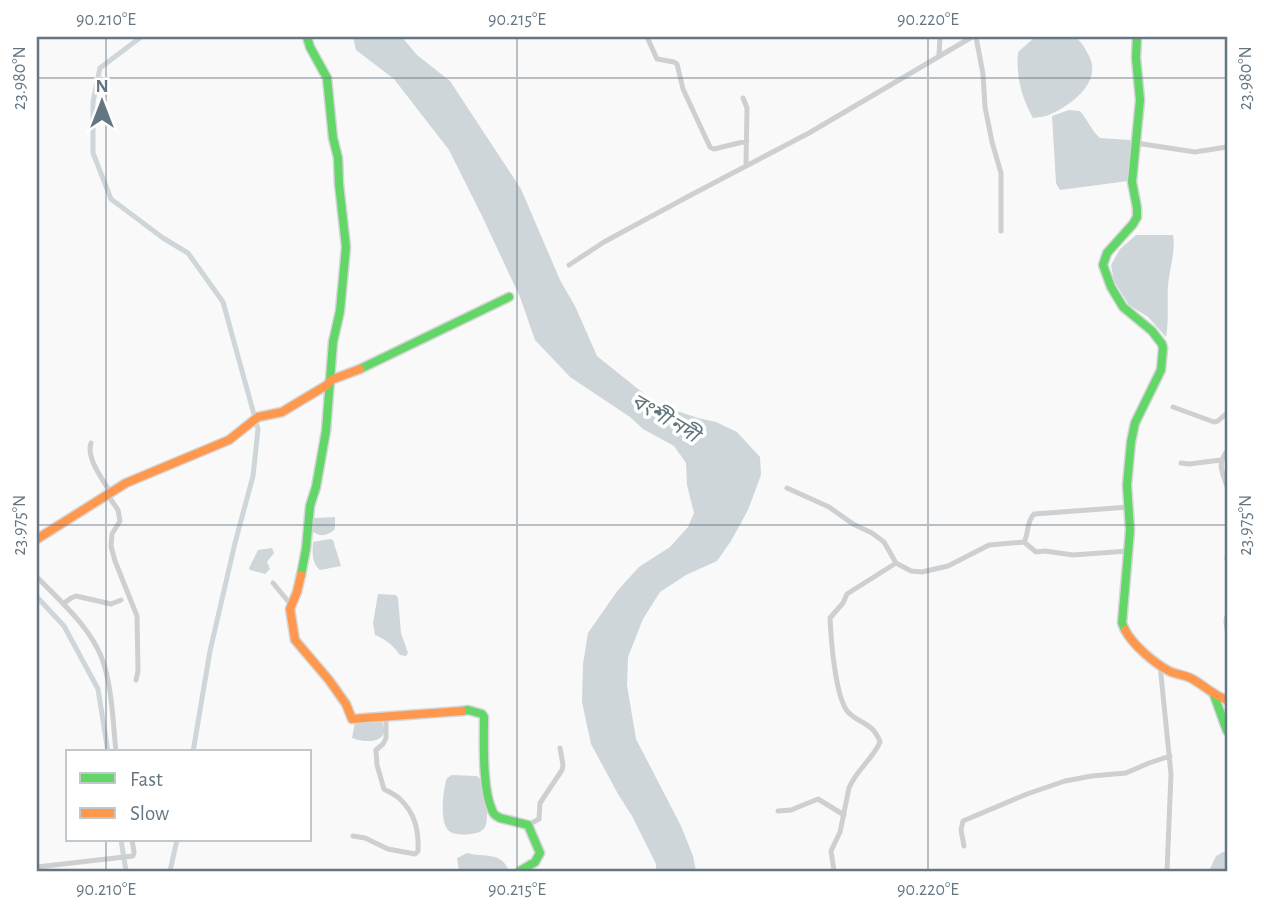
<svg xmlns="http://www.w3.org/2000/svg" width="1264" height="908" font-family="'Alegreya Sans','Noto Sans Bengali',sans-serif">
<rect width="100%" height="100%" fill="#f9f9f9"/>
<!-- water -->
<path fill="#ced6d9" d="M 353,37 L 402,37 L 417,55 L 450,81 L 521,189 L 560,280 L 575,306 L 597,356 L 648,397 L 674,410 L 698,418 L 716,422 L 737,432 L 760,457 L 761,475 L 748,510 L 731,541 L 717,561 L 686,575 L 660,592 L 643,619 L 628,657 L 627,685 L 636,739 L 681,826 L 693,856 L 696,871 L 656,871 L 656,864 L 632,816 L 618,794 L 591,744 L 582,702 L 583,664 L 588,633 L 618,590 L 639,567 L 670,547 L 688,527 L 694,513 L 687,485 L 686,463 L 674,446 L 643,429 L 630,417 L 570,377 L 535,340 L 520,297 L 482,216 L 449,150 L 394,79 L 356,50 Z
M 1035,37 C 1043,37 1067,35 1074,37 C 1080,39 1085,48 1088,54 C 1104,81 1072,105 1049,115 C 1044,117 1038,117 1033,118 C 1021,97 1016,76 1018,52 Z
M 1069,110 L 1080,111 C 1088,120 1091,130 1100,138 L 1131,140 L 1131,162 L 1128,181 L 1060,190 L 1056,183 L 1052,116 Z
M 1136,235 L 1173,235 C 1176,252 1169,270 1168,286 C 1167,303 1169,320 1166,337 L 1148,317 L 1129,305 L 1114,281 L 1111,265 L 1120,249 Z
M 335,517 L 335,529 C 328,536 321,537 313,532 L 311,522 L 314,518 Z
M 330,539 L 333,540 L 341,566 L 320,570 C 312,563 312,553 313,542 Z
M 272,548 L 274,553 L 267,562 L 270,569 L 265,574 L 250,570 L 249,568 L 258,550 Z
M 378,594 L 396,595 L 398,598 L 401,633 L 408,653 L 406,656 L 400,655 C 393,645 385,639 375,635 L 373,623 Z
M 381,720 C 393,743 367,744 352,738 L 355,722 Z
M 452,775 L 477,776 C 486,784 485,788 486,800 C 487,807 488,821 485,827 C 482,832 475,834 470,834 C 464,835 454,835 449,831 C 439,823 443,789 447,778 Z
M 1223,852 L 1227,852 L 1227,871 L 1209,871 L 1216,856 Z
M 467,853 C 486,858 501,851 509,871 L 459,871 L 457,858 Z"/>
<g fill="none" stroke-linecap="round" stroke-linejoin="round">
<!-- canal -->
<path stroke="#ced6d9" stroke-width="5" d="M 141,37 L 100,68 L 93,102 L 93,153 L 111,199 L 163,238 L 188,253 L 223,302 L 258,429 L 253,476 L 235,543 L 210,651 L 193,752
M 37,597 L 64,626 L 98,689 L 108,752
M 121,840 L 126,871
M 170,871 L 177,840"/>
<defs>
<path id="fast" d="M 360,369 L 509,297
M 301,575 L 306,549 L 310,506 L 316,487 L 326,431 L 333,342 L 340,311 L 346,247 L 339,184 L 338,158 L 333,138 L 327,78 L 310,47 L 307,37
M 1125,630 L 1122,623 L 1130,530 L 1127,485 L 1131,442 L 1135,423 L 1161,370 L 1163,348 L 1162,344 L 1152,331 L 1123,307 L 1111,287 L 1103,265 L 1107,253 L 1133,224 L 1137,217 L 1137,208 L 1132,182 L 1140,100 L 1136,58 L 1137,37
M 1214,695 L 1227,731
M 462,711 L 468,710 L 482,714 L 484,717 C 484,742 482,788 492,810 C 494,815 495,815 500,818 L 528,825 L 540,853 L 535,862 L 520,871"/>
<path id="slow" d="M 37,539 L 126,483 L 229,440 L 258,417 L 282,412 L 327,385 L 331,380 L 360,369
M 301,575 L 297,592 L 290,609 L 295,640 L 329,680 L 346,704 L 352,719 L 462,711
M 1125,630 C 1133,645 1154,663 1169,671 C 1177,675 1187,675 1194,680 C 1206,687 1213,695 1227,700"/>
</defs>
<!-- fast casing -->
<use href="#fast" stroke="#d5d6d7" stroke-width="11"/>
<!-- slow casing -->
<use href="#slow" stroke="#d5d6d7" stroke-width="11"/>
<!-- street -->
<path stroke="#cecfd0" stroke-width="5" d="M 647,37 L 657,59 L 674,62 L 677,64 L 683,89 L 710,147 L 714,149 L 747,141
M 976,37 L 983,74 L 985,107 L 992,142 L 1001,173 L 1001,231
M 939,55 L 940,37
M 743,98 L 747,108 L 746,165
M 1136,143 L 1195,152 L 1227,147
M 569,265 L 604,242 L 689,196 L 809,133 L 972,37
M 1173,407 L 1214,422 L 1218,421 L 1227,413
M 91,443 C 86,458 102,478 110,492
M 1227,451 C 1217,464 1222,472 1227,486
M 1181,463 L 1189,464 L 1221,460
M 787,488 L 829,507 L 853,524 L 872,533 L 884,542 L 896,563 L 911,571 L 922,572 L 948,566 L 989,545 L 1024,542 C 1029,534 1026,522 1034,514 L 1129,507
M 107,494 L 118,510 L 120,521 L 112,534 L 111,546 L 115,561 L 137,616 L 138,671 L 136,680
M 1024,542 L 1036,552 L 1045,551 L 1073,555 L 1128,551
M 1227,557 L 1227,559
M 37,577 C 60,601 88,625 101,656 C 112,683 113,723 116,752
M 273,583 L 292,606
M 63,604 L 71,598 L 76,596 L 111,604 L 121,600
M 1227,616 L 1226,621 L 1227,630
M 1160,665 L 1171,774 L 1167,871
M 778,811 L 791,810 L 818,799 L 844,815
M 528,825 L 539,819 L 540,803 L 562,770 L 563,765 L 560,748
M 353,836 L 365,838 L 388,849 L 415,854 L 418,851 C 419,830 415,813 399,798 C 394,794 389,792 384,789 L 377,765 L 376,750 L 383,744 L 386,738 L 386,723 L 385,718
M 964,846 L 961,830 L 963,821 L 1027,794 L 1065,781 L 1092,776 L 1126,773 L 1149,763 L 1170,756
M 37,867 L 133,856 L 134,852 L 132,840
M 834,871 L 831,851 L 840,832 L 849,788 C 856,770 873,759 880,742 C 873,722 859,724 848,712 C 835,697 831,638 830,618 L 843,603 L 847,594 L 896,563"/>
<!-- fast -->
<use href="#fast" stroke="#63d668" stroke-width="8"/>
<!-- slow -->
<use href="#slow" stroke="#ff974d" stroke-width="8"/>
</g>
<!-- ticks -->
<path fill="none" stroke="#657683" stroke-width="2" stroke-opacity="0.45" d="M 106,37 L 106,752M 517,37 L 517,871M 928,37 L 928,871M 37,78 L 1227,78M 37,525 L 1227,525M 106,840 L 106,871"/>
<g text-anchor="middle" dominant-baseline="central" stroke-width="7" stroke-linejoin="round" paint-order="stroke">
<!-- water labels -->
<g font-size="21" font-style="italic" fill="#60757c" stroke="#fff">
<text transform="translate(665 418) rotate(31)">বংশী নদী</text>
</g>
</g>
<!-- border -->
<rect width="1264" height="908" fill="none" stroke="#ffffff" stroke-width="77"/>
<!-- legend -->
<rect x="66" y="750" width="245" height="91" fill="#ffffff" stroke="#c1c8cd" stroke-width="2"/>
<rect x="80" y="773" width="35" height="10" fill="#63d668" stroke="#c1c8cd" stroke-width="2"/>
<text x="130" y="786" font-size="21" fill="#657683">Fast</text>
<rect x="80" y="808" width="35" height="10" fill="#ff974d" stroke="#c1c8cd" stroke-width="2"/>
<text x="130" y="820" font-size="21" fill="#657683">Slow</text>
<!-- north arrow -->
<g transform="translate(102 102)" stroke="#ffffff" stroke-width="5" paint-order="stroke">
<path d="M0-5L12 26L0 18L-12 26Z" fill="#657683"/>
<text y="-10" font-size="19" font-weight="bold" text-anchor="middle" fill="#657683">N</text>
</g>
<rect x="38" y="38" width="1188" height="832" fill="none" stroke="#657683" stroke-width="2.5"/>
<g font-size="18" text-anchor="middle" fill="#657683">
<text x="106" y="25">90.210°E</text>
<text x="517" y="25">90.215°E</text>
<text x="928" y="25">90.220°E</text>
<text transform="translate(19 78) rotate(-90)" y="6">23.980°N</text>
<text transform="translate(1245 78) rotate(-90)" y="6">23.980°N</text>
<text transform="translate(19 525) rotate(-90)" y="6">23.975°N</text>
<text transform="translate(1245 525) rotate(-90)" y="6">23.975°N</text>
<text x="106" y="895">90.210°E</text>
<text x="517" y="895">90.215°E</text>
<text x="928" y="895">90.220°E</text>
</g>
</svg>
